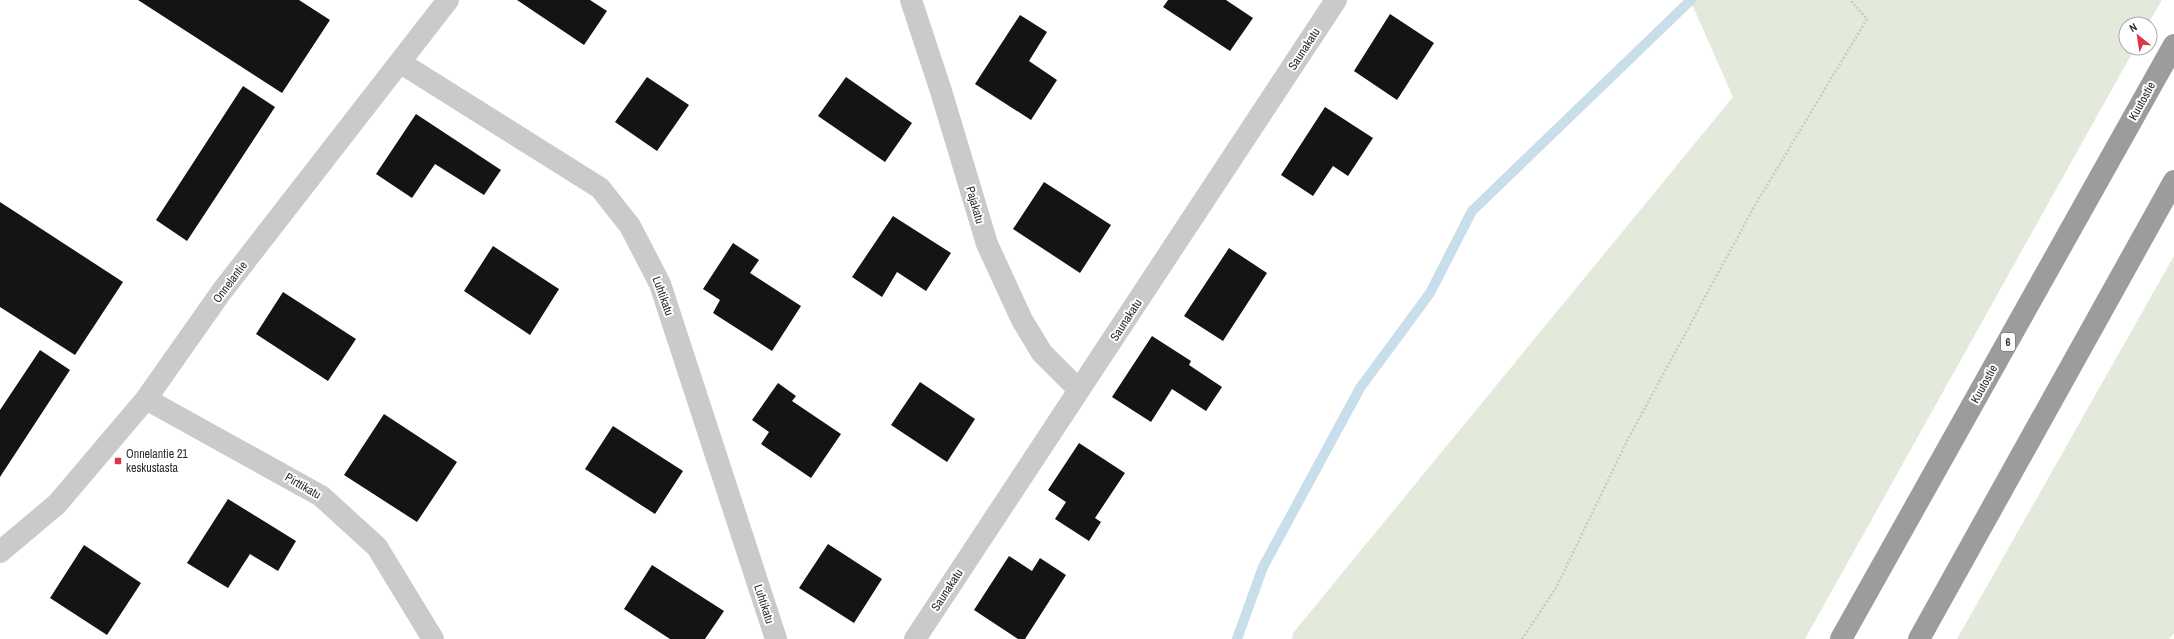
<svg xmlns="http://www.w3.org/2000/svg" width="2174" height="639" font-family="'Archivo Narrow',sans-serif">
<rect width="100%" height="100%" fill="#fff"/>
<!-- green -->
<path fill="#e4eadb" d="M 1690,0 L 2162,0 L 2148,24 L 2126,24 L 2126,48 L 2135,48 L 1805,639 L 1292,639 L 1293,633 L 1733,97 Z
M 2174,256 L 2174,633 L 2169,639 L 1957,639 Z"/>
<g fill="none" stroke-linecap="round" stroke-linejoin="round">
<!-- stream -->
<path stroke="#c8deea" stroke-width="10" d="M 1237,639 L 1263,567 L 1360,388 L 1430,293 L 1472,211 L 1691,0"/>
</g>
<!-- building -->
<path fill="#141414" d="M 138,0 L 299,0 L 330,20 L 282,93 Z
M 517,0 L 590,0 L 607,11 L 584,45 Z
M 1168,0 L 1226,0 L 1253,18 L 1230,51 L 1163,7 Z
M 1390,14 L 1434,43 L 1397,100 L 1354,71 Z
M 1020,15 L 1047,32 L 1029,61 L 1057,80 L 1031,120 L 975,84 Z
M 647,77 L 689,105 L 657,151 L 615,122 Z
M 846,77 L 912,123 L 885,162 L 818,116 Z
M 243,86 L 275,107 L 187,241 L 156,220 Z
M 1325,107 L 1373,138 L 1348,176 L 1333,166 L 1313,196 L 1281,175 Z
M 416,114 L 501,170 L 484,195 L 435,164 L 412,198 L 376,174 Z
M 1044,182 L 1111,225 L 1080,273 L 1013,229 Z
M 0,202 L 123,282 L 75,355 L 0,307 Z
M 893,216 L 951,253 L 926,291 L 897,272 L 882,297 L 852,277 Z
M 733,243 L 759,260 L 750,273 L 801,306 L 772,351 L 713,313 L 720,300 L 703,289 Z
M 493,246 L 559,289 L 530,335 L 464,291 Z
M 1229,248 L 1267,273 L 1223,341 L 1184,316 Z
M 283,292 L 356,339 L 328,381 L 256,334 Z
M 1152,336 L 1191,361 L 1189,365 L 1222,387 L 1206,411 L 1172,389 L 1151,422 L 1112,397 Z
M 40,350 L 70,370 L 0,477 L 0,410 Z
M 920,382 L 975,419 L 947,462 L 891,425 Z
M 778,383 L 796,396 L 792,401 L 841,434 L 811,478 L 761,444 L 769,432 L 752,420 Z
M 384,414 L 457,462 L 417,522 L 344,475 Z
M 613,426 L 683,471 L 655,514 L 585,469 Z
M 1079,443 L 1125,473 L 1095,518 L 1101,522 L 1089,541 L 1055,519 L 1066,502 L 1048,490 Z
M 228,499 L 296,541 L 278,571 L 250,554 L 228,588 L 187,563 Z
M 828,544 L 882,579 L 854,623 L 799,588 Z
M 84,545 L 141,583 L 107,635 L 50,598 Z
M 1009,556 L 1032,571 L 1040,558 L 1066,575 L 1025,639 L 1018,639 L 974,610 Z
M 652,565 L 724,611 L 705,639 L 670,639 L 624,609 Z"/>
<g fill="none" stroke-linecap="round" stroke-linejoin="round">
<!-- path -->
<path stroke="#cacaca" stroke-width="2.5" stroke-dasharray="2 2" stroke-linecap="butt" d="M 1522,639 L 1556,588 L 1627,441 L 1754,207 L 1867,19 L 1850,0"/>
<!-- minor -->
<path stroke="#cacaca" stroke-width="22" d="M 911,0 L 941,91 L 987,244 L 1022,320 L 1042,353 L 1079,390
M 401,63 L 600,188 L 630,226 L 660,284 L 776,639
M 146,399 L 321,496 L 377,547 L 433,639
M 0,552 L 57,504 L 146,399 L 222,291 L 448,0
M 915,639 L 1336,0"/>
<!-- trunk -->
<path stroke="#9c9c9c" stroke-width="22" d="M 1841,639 L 2174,45
M 1919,639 L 2174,181"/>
</g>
<!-- markers -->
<rect fill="#dd3648" stroke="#fff" stroke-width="1.5" x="114" y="457" width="8" height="8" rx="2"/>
<g text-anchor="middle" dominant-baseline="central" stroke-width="4" stroke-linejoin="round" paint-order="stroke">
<!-- shield labels -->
<rect fill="#fff" stroke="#6c6c6c" stroke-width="1" x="2001" y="333" width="14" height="18" rx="3"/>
<g font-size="11" font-weight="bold" fill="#2d2d2d">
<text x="2008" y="342">6</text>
</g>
<!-- street labels -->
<g font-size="12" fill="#2d2d2d" stroke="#fff">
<text transform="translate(1304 49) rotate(-57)">Saunakatu</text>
<text transform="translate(2142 101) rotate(-61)">Kuutostie</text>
<text transform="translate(975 205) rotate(74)">Pajakatu</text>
<text transform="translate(230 282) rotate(-53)">Onnelantie</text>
<text transform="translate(663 296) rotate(70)">Luhtikatu</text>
<text transform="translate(1126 320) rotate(-57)">Saunakatu</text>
<text transform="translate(1984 384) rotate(-61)">Kuutostie</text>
<text transform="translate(303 486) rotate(30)">Pirttikatu</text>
<text transform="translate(947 590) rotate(-57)">Saunakatu</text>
<text transform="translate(764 604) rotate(72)">Luhtikatu</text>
</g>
<!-- poi labels -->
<g font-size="12" fill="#2d2d2d" stroke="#fff" text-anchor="start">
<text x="126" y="454">Onnelantie 21<tspan x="126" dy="14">keskustasta</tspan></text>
</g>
</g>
<!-- north arrow -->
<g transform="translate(2138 36) rotate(330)"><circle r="19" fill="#ffffff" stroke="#ababab"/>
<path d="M0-3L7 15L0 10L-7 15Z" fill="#dd3648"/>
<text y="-6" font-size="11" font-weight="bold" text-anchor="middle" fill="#2d2d2d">N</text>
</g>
</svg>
